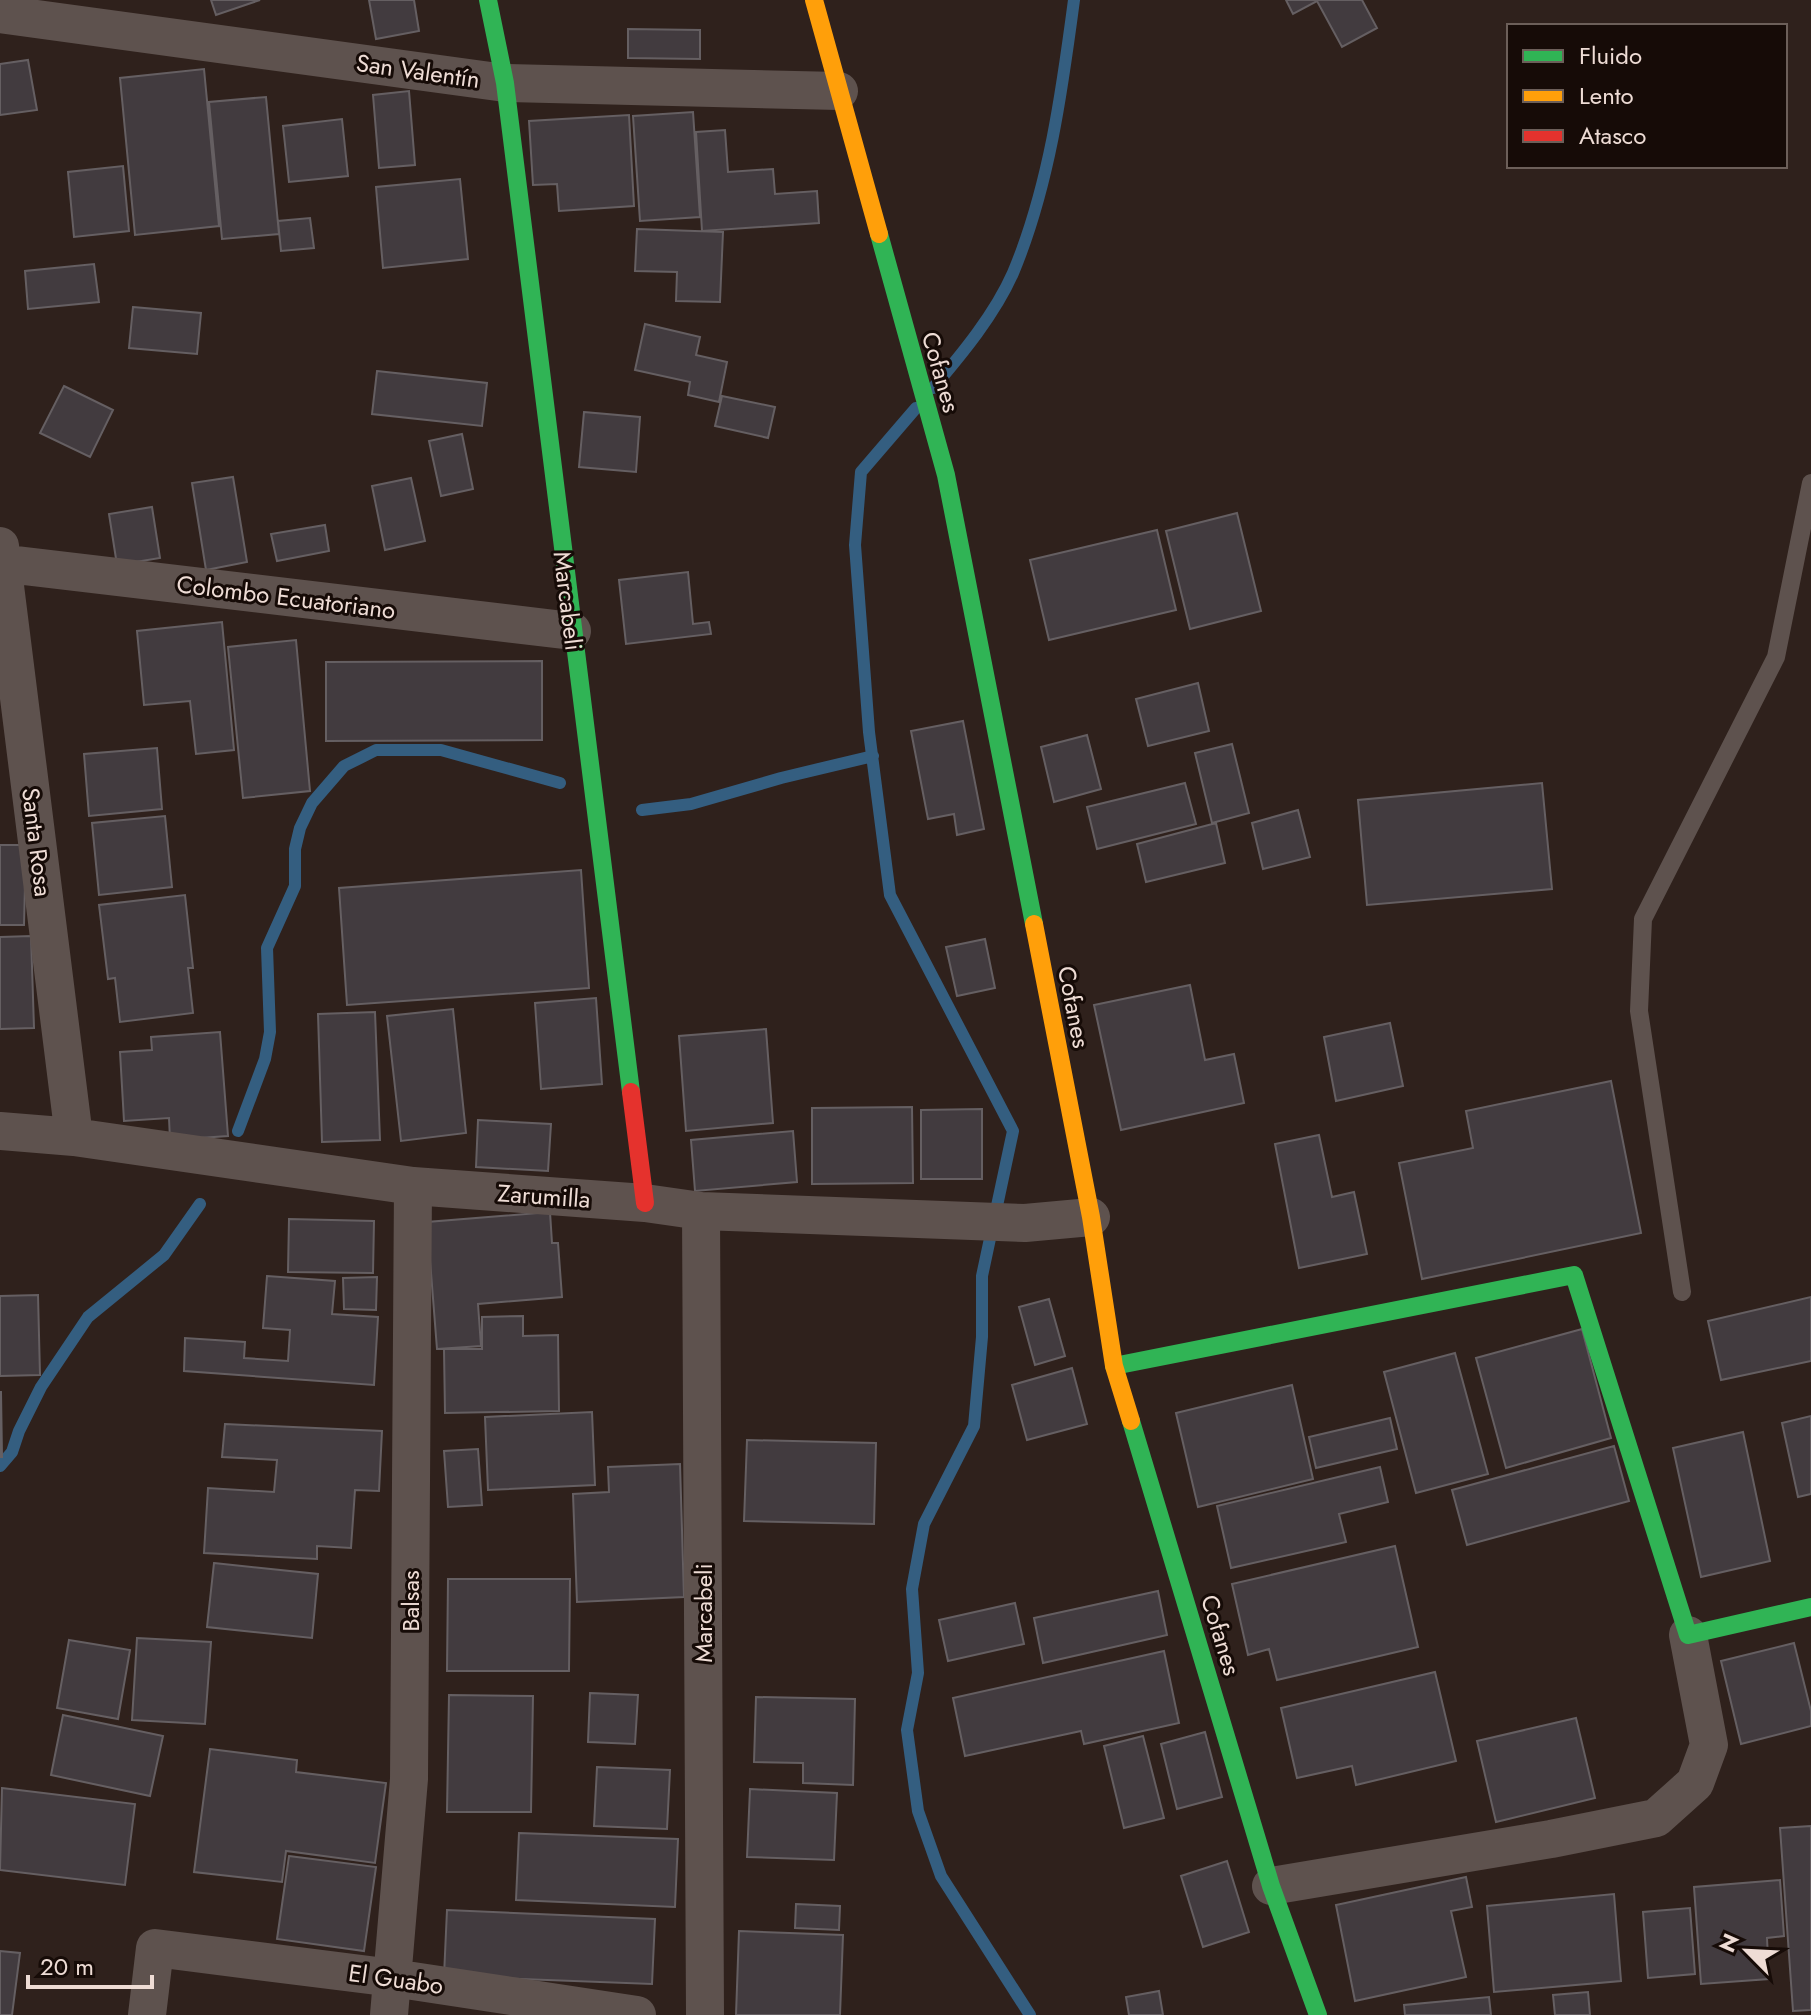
<svg xmlns="http://www.w3.org/2000/svg" width="1811" height="2015" font-family="Jost,sans-serif">
<rect width="100%" height="100%" fill="#2f211c"/>
<g fill="none" stroke-linecap="round" stroke-linejoin="round">
<!-- stream -->
<path stroke="#345e80" stroke-width="12" d="M 933,388 C 962,354 995,314 1013,273 C 1049,187 1062,91 1074,0
M 916,408 L 861,472 L 855,545 L 869,732 L 890,895 L 1013,1131 L 982,1276 L 982,1337 L 974,1426 L 924,1524 L 912,1589 L 918,1673 L 907,1730 L 918,1811 L 941,1876 L 1030,2015
M 642,810 L 691,804 L 781,778 L 873,756
M 238,1131 L 265,1059 L 270,1032 L 267,948 L 295,886 L 295,849 L 300,828 L 312,803 L 344,766 L 376,750 L 441,750 L 560,783
M 0,1466 L 12,1452 L 19,1431 L 41,1387 L 88,1317 L 164,1255 L 200,1204"/>
</g>
<!-- building -->
<path fill="#423b3f" stroke="#655f62" stroke-width="2" d="M 211,0 L 260,0 L 216,15 Z
M 369,0 L 414,0 L 419,31 L 376,39 Z
M 1286,0 L 1362,0 L 1377,28 L 1342,47 L 1317,1 L 1293,14 Z
M 628,29 L 700,30 L 700,59 L 628,58 Z
M 28,60 L 37,110 L 0,115 L 0,64 Z
M 204,69 L 219,226 L 135,235 L 120,78 Z
M 409,91 L 415,165 L 379,168 L 373,95 Z
M 266,97 L 279,234 L 222,239 L 209,102 Z
M 693,112 L 700,217 L 640,221 L 633,116 Z
M 629,115 L 634,206 L 559,211 L 557,184 L 533,185 L 529,121 Z
M 342,119 L 348,176 L 289,182 L 283,126 Z
M 725,130 L 728,172 L 773,169 L 775,194 L 817,191 L 819,223 L 702,231 L 696,132 Z
M 123,166 L 129,231 L 74,237 L 68,172 Z
M 460,179 L 468,259 L 383,268 L 376,187 Z
M 310,218 L 314,248 L 281,251 L 278,221 Z
M 637,229 L 723,232 L 720,302 L 676,301 L 677,272 L 635,271 Z
M 94,264 L 99,302 L 28,309 L 25,271 Z
M 133,307 L 201,313 L 197,354 L 129,348 Z
M 645,324 L 700,337 L 696,355 L 727,362 L 719,402 L 688,395 L 690,382 L 635,370 Z
M 377,371 L 487,383 L 482,426 L 372,414 Z
M 64,386 L 113,410 L 90,457 L 40,433 Z
M 722,396 L 775,407 L 768,438 L 715,426 Z
M 584,412 L 640,417 L 636,472 L 579,467 Z
M 462,434 L 473,489 L 441,496 L 429,441 Z
M 233,477 L 247,562 L 206,570 L 192,483 Z
M 411,478 L 425,541 L 385,550 L 372,486 Z
M 152,507 L 160,558 L 117,565 L 109,514 Z
M 1237,513 L 1261,611 L 1190,629 L 1166,531 Z
M 325,525 L 329,551 L 277,561 L 271,534 Z
M 1157,530 L 1176,610 L 1049,640 L 1030,560 Z
M 688,572 L 693,624 L 709,622 L 711,634 L 626,644 L 619,580 Z
M 222,622 L 234,750 L 196,754 L 190,701 L 144,705 L 137,631 Z
M 296,640 L 310,791 L 243,798 L 228,647 Z
M 542,661 L 542,740 L 326,741 L 326,662 Z
M 1198,683 L 1209,731 L 1148,746 L 1136,699 Z
M 963,721 L 984,829 L 957,835 L 954,814 L 928,819 L 911,731 Z
M 1087,735 L 1101,789 L 1054,802 L 1041,747 Z
M 1232,744 L 1249,813 L 1212,823 L 1195,753 Z
M 157,748 L 162,809 L 89,816 L 84,754 Z
M 1185,783 L 1196,824 L 1097,849 L 1087,807 Z
M 1542,783 L 1552,889 L 1367,905 L 1358,800 Z
M 1298,810 L 1310,857 L 1263,869 L 1252,823 Z
M 165,816 L 172,887 L 99,895 L 92,823 Z
M 1216,823 L 1225,863 L 1146,882 L 1137,844 Z
M 0,845 L 26,845 L 24,925 L 0,925 Z
M 581,870 L 589,988 L 347,1005 L 339,888 Z
M 185,895 L 193,968 L 188,968 L 193,1013 L 120,1022 L 115,978 L 108,979 L 99,905 Z
M 31,936 L 34,1028 L 0,1029 L 0,937 Z
M 985,939 L 995,988 L 957,996 L 946,947 Z
M 1190,985 L 1205,1060 L 1234,1054 L 1244,1103 L 1121,1130 L 1094,1005 Z
M 596,998 L 602,1084 L 541,1089 L 535,1003 Z
M 453,1009 L 466,1133 L 401,1141 L 387,1016 Z
M 375,1012 L 380,1140 L 322,1142 L 318,1014 Z
M 1390,1023 L 1403,1086 L 1336,1101 L 1324,1037 Z
M 766,1029 L 773,1123 L 686,1131 L 679,1036 Z
M 220,1032 L 228,1136 L 170,1140 L 169,1118 L 124,1121 L 120,1052 L 152,1050 L 151,1037 Z
M 1611,1081 L 1641,1233 L 1422,1279 L 1399,1163 L 1473,1148 L 1466,1111 Z
M 912,1107 L 913,1183 L 812,1184 L 812,1108 Z
M 982,1109 L 982,1179 L 921,1179 L 921,1110 Z
M 478,1120 L 551,1124 L 548,1171 L 476,1167 Z
M 793,1131 L 797,1182 L 695,1191 L 691,1140 Z
M 1319,1135 L 1332,1197 L 1354,1192 L 1367,1254 L 1299,1268 L 1275,1144 Z
M 550,1212 L 552,1243 L 558,1243 L 562,1297 L 478,1304 L 481,1346 L 437,1349 L 427,1222 Z
M 289,1219 L 374,1221 L 373,1273 L 288,1272 Z
M 267,1276 L 335,1281 L 332,1314 L 378,1317 L 374,1385 L 184,1371 L 185,1338 L 245,1342 L 244,1358 L 288,1361 L 290,1330 L 263,1328 Z
M 377,1277 L 376,1310 L 344,1309 L 343,1278 Z
M 38,1295 L 40,1375 L 0,1376 L 0,1296 Z
M 1811,1297 L 1811,1361 L 1721,1380 L 1708,1321 Z
M 1049,1299 L 1065,1356 L 1035,1365 L 1019,1307 Z
M 523,1316 L 523,1336 L 558,1335 L 559,1411 L 445,1413 L 444,1349 L 482,1349 L 482,1317 Z
M 1582,1329 L 1611,1438 L 1506,1468 L 1476,1358 Z
M 1455,1353 L 1488,1474 L 1416,1493 L 1384,1372 Z
M 1072,1368 L 1087,1424 L 1027,1440 L 1012,1385 Z
M 1292,1385 L 1313,1479 L 1198,1507 L 1176,1413 Z
M 1,1392 L 2,1457 L 0,1457 L 0,1392 Z
M 592,1412 L 595,1485 L 488,1490 L 485,1417 Z
M 1811,1416 L 1811,1494 L 1798,1497 L 1782,1423 Z
M 1390,1418 L 1397,1449 L 1316,1468 L 1309,1437 Z
M 225,1424 L 382,1431 L 379,1491 L 355,1490 L 351,1548 L 317,1546 L 317,1559 L 204,1553 L 208,1488 L 274,1492 L 277,1460 L 222,1457 Z
M 1743,1432 L 1770,1561 L 1701,1577 L 1673,1448 Z
M 747,1440 L 876,1443 L 874,1524 L 744,1521 Z
M 1614,1446 L 1629,1501 L 1467,1545 L 1452,1490 Z
M 478,1449 L 482,1505 L 448,1507 L 444,1451 Z
M 680,1464 L 684,1597 L 577,1602 L 573,1494 L 609,1492 L 608,1467 Z
M 1380,1467 L 1388,1502 L 1339,1514 L 1346,1542 L 1231,1568 L 1217,1506 Z
M 1395,1546 L 1418,1647 L 1277,1680 L 1269,1649 L 1248,1655 L 1232,1584 Z
M 214,1563 L 318,1574 L 312,1638 L 207,1627 Z
M 448,1579 L 570,1579 L 569,1671 L 447,1671 Z
M 1158,1591 L 1167,1635 L 1043,1663 L 1034,1618 Z
M 1015,1603 L 1024,1644 L 948,1661 L 939,1620 Z
M 137,1638 L 211,1642 L 205,1724 L 132,1720 Z
M 69,1640 L 130,1650 L 118,1719 L 57,1708 Z
M 1794,1643 L 1811,1711 L 1811,1726 L 1741,1744 L 1721,1661 Z
M 1164,1651 L 1179,1723 L 1084,1744 L 1081,1731 L 965,1756 L 953,1698 Z
M 1435,1672 L 1456,1761 L 1356,1785 L 1352,1766 L 1297,1778 L 1281,1708 Z
M 590,1693 L 638,1695 L 635,1744 L 588,1742 Z
M 449,1695 L 533,1696 L 531,1812 L 447,1812 Z
M 756,1697 L 855,1699 L 853,1785 L 803,1783 L 803,1763 L 754,1762 Z
M 63,1715 L 163,1736 L 150,1796 L 51,1775 Z
M 1576,1718 L 1595,1798 L 1496,1822 L 1477,1741 Z
M 1205,1732 L 1222,1797 L 1177,1809 L 1161,1744 Z
M 1143,1736 L 1164,1818 L 1124,1828 L 1104,1746 Z
M 210,1749 L 297,1760 L 296,1772 L 386,1783 L 375,1863 L 286,1851 L 282,1882 L 194,1872 Z
M 597,1767 L 670,1770 L 667,1829 L 594,1826 Z
M 2,1788 L 135,1804 L 125,1885 L 0,1870 Z
M 750,1789 L 837,1793 L 834,1860 L 747,1857 Z
M 1811,1826 L 1811,2010 L 1793,2011 L 1780,1828 Z
M 519,1833 L 678,1839 L 675,1907 L 516,1900 Z
M 289,1856 L 376,1867 L 364,1951 L 277,1939 Z
M 1227,1861 L 1249,1932 L 1203,1947 L 1181,1876 Z
M 1466,1877 L 1472,1907 L 1451,1911 L 1466,1977 L 1355,2001 L 1336,1905 Z
M 1780,1880 L 1784,1936 L 1767,1938 L 1769,1979 L 1701,1984 L 1694,1887 Z
M 1614,1894 L 1621,1981 L 1494,1992 L 1487,1906 Z
M 796,1904 L 840,1906 L 839,1930 L 795,1928 Z
M 1690,1908 L 1695,1974 L 1648,1978 L 1643,1912 Z
M 447,1910 L 655,1919 L 652,1984 L 444,1976 Z
M 739,1931 L 843,1935 L 840,2015 L 736,2015 Z
M 0,1951 L 20,1953 L 12,2015 L 0,2015 Z
M 1159,1991 L 1163,2015 L 1129,2015 L 1126,1997 Z
M 1588,1992 L 1590,2015 L 1555,2015 L 1553,1995 Z
M 1489,1997 L 1491,2015 L 1405,2015 L 1404,2005 Z"/>
<g fill="none" stroke-linecap="round" stroke-linejoin="round">
<!-- lane -->
<path stroke="#5e524e" stroke-width="18" d="M 1682,1292 L 1639,1011 L 1643,919 L 1776,657 L 1811,483"/>
<!-- street -->
<path stroke="#5e524e" stroke-width="38" d="M 0,14 L 505,83 L 839,91
M 0,546 L 74,1137
M 0,563 L 572,631
M 0,1131 L 74,1137 L 413,1186 L 645,1203 L 701,1211 L 1025,1223 L 1091,1217
M 701,1211 L 705,2015
M 1271,1886 L 1551,1839 L 1656,1818 L 1695,1783 L 1709,1745 L 1688,1635
M 147,2015 L 155,1948 L 393,1978 L 637,2015
M 389,2015 L 409,1779 L 413,1186"/>
<!-- fast -->
<path stroke="#30b455" stroke-width="18" d="M 488,0 L 505,83 L 631,1092
M 879,234 L 946,475 L 1034,924
M 1114,1366 L 1574,1275 L 1688,1635 L 1811,1607
M 1131,1421 L 1271,1886 L 1318,2015"/>
<!-- slow -->
<path stroke="#ff9f0a" stroke-width="18" d="M 814,0 L 879,234
M 1034,924 L 1091,1217 L 1114,1366 L 1131,1421"/>
<!-- jam -->
<path stroke="#e5322d" stroke-width="18" d="M 631,1092 L 645,1203"/>
</g>
<g text-anchor="middle" dominant-baseline="central" stroke-width="6" stroke-linejoin="round" paint-order="stroke">
<!-- street labels -->
<g font-size="24" fill="#eedcd5" stroke="#160b07">
<text transform="translate(418 71) rotate(8)">San Valentín</text>
<text transform="translate(941 372) rotate(74)">Cofanes</text>
<text transform="translate(286 597) rotate(7)">Colombo Ecuatoriano</text>
<text transform="translate(568 601) rotate(83)">Marcabeli</text>
<text transform="translate(37 842) rotate(83)">Santa Rosa</text>
<text transform="translate(1074 1007) rotate(79)">Cofanes</text>
<text transform="translate(544 1196) rotate(4)">Zarumilla</text>
<text transform="translate(410 1601) rotate(-90)">Balsas</text>
<text transform="translate(703 1613) rotate(-90)">Marcabeli</text>
<text transform="translate(1221 1635) rotate(73)">Cofanes</text>
<text transform="translate(396 1979) rotate(8)">El Guabo</text>
</g>
</g>
<!-- legend -->
<rect x="1507" y="24" width="280" height="144" fill="#160b07" stroke="#6c5f59" stroke-width="2"/>
<rect x="1523" y="50" width="40" height="12" fill="#30b455" stroke="#6c5f59" stroke-width="2"/>
<text x="1579" y="64" font-size="24" fill="#eedcd5">Fluido</text>
<rect x="1523" y="90" width="40" height="12" fill="#ff9f0a" stroke="#6c5f59" stroke-width="2"/>
<text x="1579" y="104" font-size="24" fill="#eedcd5">Lento</text>
<rect x="1523" y="130" width="40" height="12" fill="#e5322d" stroke="#6c5f59" stroke-width="2"/>
<text x="1579" y="144" font-size="24" fill="#eedcd5">Atasco</text>
<!-- north arrow -->
<g transform="translate(1747 1951) rotate(294)" stroke="#160b07" stroke-width="6" paint-order="stroke">
<path d="M0-6L14 30L0 20L-14 30Z" fill="#eedcd5"/>
<text y="-12" font-size="22" font-weight="bold" text-anchor="middle" fill="#eedcd5">N</text>
</g>
<!-- scale -->
<path d="M28 1975v12h124v-12" fill="none" stroke="#eedcd5" stroke-width="4"/>
<text x="40" y="1975" font-size="24" fill="#eedcd5" stroke="#160b07" stroke-width="6" paint-order="stroke">20 m</text>
</svg>
